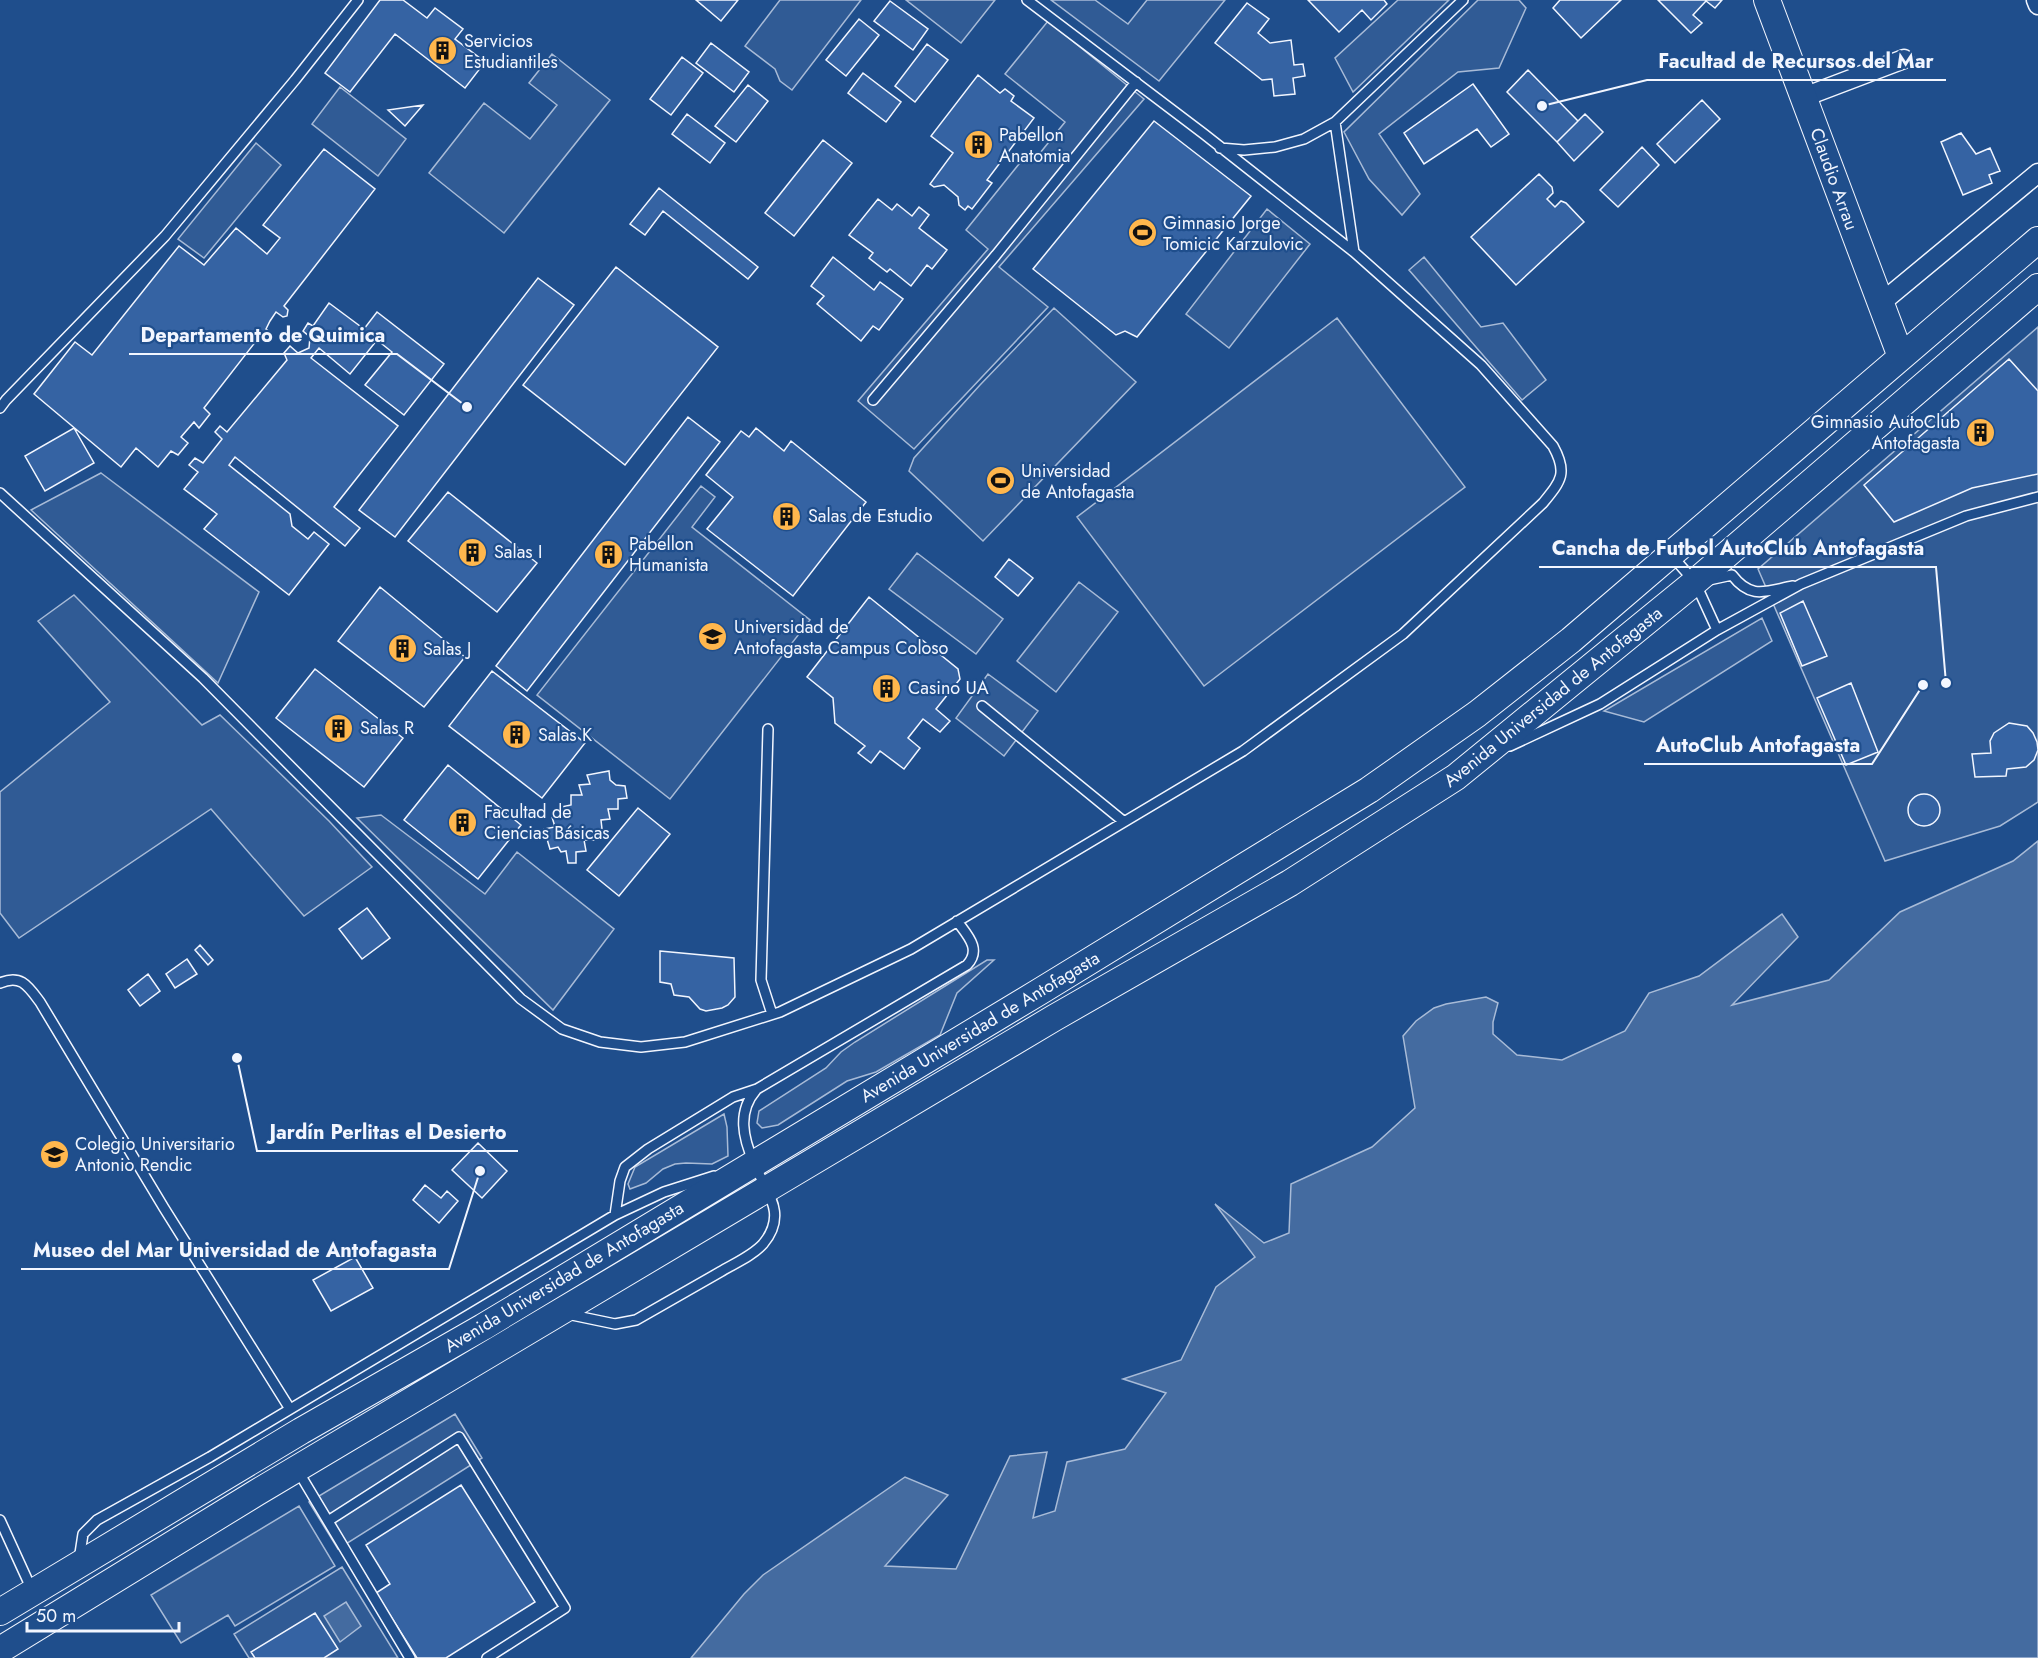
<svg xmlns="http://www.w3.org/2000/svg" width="2038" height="1658" font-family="Jost,sans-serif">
<rect width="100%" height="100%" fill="#1f4e8c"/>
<!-- built -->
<path fill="#305b95" stroke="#a8bbd7" stroke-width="1.5" d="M 780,0 L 861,0 L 792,90 L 780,81 L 775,69 L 745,46 Z
M 906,0 L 995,0 L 961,43 Z
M 1051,0 L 1095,0 L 1128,24 L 1147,0 L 1225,0 L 1159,81 Z
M 1398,0 L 1449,0 L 1353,92 L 1335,58 Z
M 1478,0 L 1519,0 L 1526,8 L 1499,68 L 1458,72 L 1379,134 L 1420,194 L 1402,215 L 1369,179 L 1344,132 Z
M 1048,21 L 1144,99 L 999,267 L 1048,307 L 914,449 L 858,401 L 988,249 L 966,230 L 1023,159 L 1036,158 L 1065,122 L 1005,74 Z
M 552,54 L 610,100 L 504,233 L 429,173 L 484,103 L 530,139 L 557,105 L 529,83 Z
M 340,87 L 406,139 L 378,176 L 312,124 Z
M 256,143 L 281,165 L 204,258 L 178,239 Z
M 1267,209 L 1310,244 L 1229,348 L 1186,314 Z
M 1424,257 L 1481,327 L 1503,323 L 1546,380 L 1522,400 L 1409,270 Z
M 1054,308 L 1136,382 L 983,541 L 909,471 L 914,458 L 980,385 Z
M 1337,318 L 1465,487 L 1204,686 L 1077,517 Z
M 2038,327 L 2038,802 L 2000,826 L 1885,861 L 1758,569 Z
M 101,473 L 259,592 L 218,683 L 31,510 Z
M 701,486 L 715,497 L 692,527 L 810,620 L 670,799 L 537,695 Z
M 917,553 L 1003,619 L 976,654 L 889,589 Z
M 1079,582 L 1118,612 L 1056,692 L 1017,661 Z
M 74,595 L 202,725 L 220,715 L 329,821 L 372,867 L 304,916 L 211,809 L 19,938 L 0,913 L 0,792 L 110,702 L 38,621 Z
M 1762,618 L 1772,641 L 1644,722 L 1604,711 Z
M 988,674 L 1038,711 L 1004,756 L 956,718 Z
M 381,815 L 485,894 L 517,852 L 614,929 L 553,1010 L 357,818 Z
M 987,960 L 994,960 L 957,993 L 940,1035 L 876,1072 L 847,1081 L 778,1125 L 762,1128 L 757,1123 L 759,1111 L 826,1068 L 841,1052 L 855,1042 Z
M 724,1114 L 727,1127 L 728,1156 L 712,1164 L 686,1163 L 675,1164 L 663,1169 L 646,1183 L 630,1189 L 628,1184 L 635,1167 Z
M 455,1414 L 482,1458 L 338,1549 L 309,1502 Z
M 299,1506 L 335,1566 L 235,1626 L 228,1615 L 181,1643 L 151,1595 Z
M 342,1567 L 398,1658 L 249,1658 L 234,1634 Z"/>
<!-- water -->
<path fill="#446ba0" stroke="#a8bbd7" stroke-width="1.5" d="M 2038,841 L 2038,1658 L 691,1658 L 744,1594 L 763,1575 L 905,1477 L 948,1495 L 885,1566 L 956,1569 L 1010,1456 L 1047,1452 L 1033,1518 L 1055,1511 L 1067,1462 L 1125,1449 L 1166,1393 L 1123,1379 L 1181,1360 L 1216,1287 L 1255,1257 L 1215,1204 L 1264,1243 L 1289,1233 L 1291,1184 L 1372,1147 L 1415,1108 L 1403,1036 L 1416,1021 L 1434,1008 L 1446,1004 L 1486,997 L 1498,1003 L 1493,1022 L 1493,1034 L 1517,1055 L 1562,1060 L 1625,1031 L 1649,993 L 1699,976 L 1782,914 L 1798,937 L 1732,1005 L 1829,980 L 1900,912 L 2013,861 Z
M 346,1602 L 361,1626 L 340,1642 L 324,1616 Z"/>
<!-- building -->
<path fill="#3563a3" stroke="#f2f6ff" stroke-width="1.5" d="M 380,0 L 403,0 L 427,18 L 435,8 L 463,29 L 455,39 L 485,62 L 465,88 L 395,34 L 350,92 L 325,73 Z
M 696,0 L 738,0 L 721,21 Z
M 1308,0 L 1384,0 L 1387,4 L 1371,20 L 1362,10 L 1339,32 Z
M 1560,0 L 1621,0 L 1581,38 L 1553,8 Z
M 1658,0 L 1722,0 L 1715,8 L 1706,1 L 1693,15 L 1702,23 L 1691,33 Z
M 890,1 L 928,29 L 913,50 L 874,21 Z
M 1247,3 L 1269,19 L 1258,33 L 1270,43 L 1291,40 L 1294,65 L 1303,64 L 1305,76 L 1293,78 L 1295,94 L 1274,96 L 1272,79 L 1262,80 L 1215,43 Z
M 859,19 L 879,35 L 846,76 L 826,60 Z
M 711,43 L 749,72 L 734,92 L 696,63 Z
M 927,44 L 948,60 L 915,102 L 895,86 Z
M 682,57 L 703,73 L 671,115 L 650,99 Z
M 1528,70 L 1578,121 L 1557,142 L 1507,92 Z
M 863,73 L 901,102 L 886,122 L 848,93 Z
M 978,75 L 1000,93 L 1005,89 L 1014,96 L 1011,101 L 1034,118 L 987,180 L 992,183 L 972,209 L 968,206 L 965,210 L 959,205 L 958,197 L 944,185 L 934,187 L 930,184 L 953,153 L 931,136 Z
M 1473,84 L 1509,134 L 1491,147 L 1477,129 L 1424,164 L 1404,133 Z
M 748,85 L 768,101 L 736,142 L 715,126 Z
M 1702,100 L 1720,119 L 1675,163 L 1657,144 Z
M 423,105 L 405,126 L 388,110 Z
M 687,114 L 725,143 L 710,163 L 672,134 Z
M 1585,114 L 1603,132 L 1574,161 L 1557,142 Z
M 1154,121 L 1251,196 L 1137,337 L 1125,331 L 1116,335 L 1033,269 Z
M 1961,133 L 1976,154 L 1990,148 L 2000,171 L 1989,175 L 1992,183 L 1963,195 L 1941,142 Z
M 823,140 L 852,163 L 794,236 L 765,213 Z
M 1642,147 L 1659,165 L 1618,207 L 1600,190 Z
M 324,149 L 375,189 L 284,306 L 288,310 L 287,316 L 283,317 L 276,312 L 270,321 L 266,329 L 271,333 L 270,338 L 264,339 L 260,336 L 204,408 L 210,414 L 199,428 L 194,422 L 181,437 L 188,443 L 178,455 L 171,451 L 158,467 L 136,448 L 121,467 L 34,394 L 75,342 L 92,355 L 179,246 L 204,265 L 236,228 L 267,254 L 280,238 L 263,225 Z
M 1539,174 L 1552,187 L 1553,193 L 1547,199 L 1555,207 L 1561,201 L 1566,203 L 1584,222 L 1516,285 L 1471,237 Z
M 659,188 L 758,267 L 748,279 L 663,211 L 645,235 L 630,224 Z
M 878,199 L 892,210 L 897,204 L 912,216 L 919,207 L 929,215 L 919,228 L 947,250 L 932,269 L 927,265 L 911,286 L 890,269 L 887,272 L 869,258 L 873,253 L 849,235 Z
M 833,257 L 874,290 L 880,282 L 903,299 L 879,330 L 873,326 L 861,341 L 817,304 L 824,296 L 811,286 Z
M 616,267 L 718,347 L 625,465 L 523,385 Z
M 538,278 L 574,305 L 395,537 L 359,510 Z
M 329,303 L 364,329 L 377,312 L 444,364 L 404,415 L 365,385 L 392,352 L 377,340 L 350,374 L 319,348 L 311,358 L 398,426 L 334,507 L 360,528 L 345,546 L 235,457 L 229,465 L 290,514 L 292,526 L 308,539 L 314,532 L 329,544 L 289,595 L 204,529 L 217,514 L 184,489 L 198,472 L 189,465 L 195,458 L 203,463 L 222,439 L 215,432 L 220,426 L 227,432 L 287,360 L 284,353 L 290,346 L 298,353 L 309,348 L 310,337 L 303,331 L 308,323 L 313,326 Z
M 2009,359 L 2038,391 L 2038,474 L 1972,488 L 1894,522 L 1864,485 Z
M 688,417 L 720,442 L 527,691 L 496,666 Z
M 74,428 L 94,463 L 45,491 L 25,456 Z
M 756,428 L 784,451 L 791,441 L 866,502 L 793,596 L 707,529 L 733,497 L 706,475 L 741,431 L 749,437 Z
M 448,492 L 537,563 L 497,612 L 408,541 Z
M 1009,559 L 1033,578 L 1018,596 L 995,577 Z
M 380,587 L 465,657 L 424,707 L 338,641 Z
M 869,597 L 958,669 L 960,679 L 936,709 L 950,721 L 940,732 L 923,719 L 908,738 L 920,748 L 904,769 L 880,751 L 871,763 L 858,753 L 865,746 L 835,723 L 833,698 L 807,677 Z
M 1803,601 L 1827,656 L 1802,666 L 1780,613 Z
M 315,669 L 403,738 L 364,787 L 276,718 Z
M 492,671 L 585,743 L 542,798 L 449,726 Z
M 1851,683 L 1878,752 L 1846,765 L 1817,698 Z
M 2009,723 L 2027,726 L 2033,733 L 2037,742 L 2038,750 L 2034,760 L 2026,767 L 2007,769 L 2006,776 L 1975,777 L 1972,754 L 1991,753 L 1990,741 L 1994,733 Z
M 448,765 L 521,825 L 478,879 L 404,820 Z
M 609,771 L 610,780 L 616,785 L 625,786 L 627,798 L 618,799 L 618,809 L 608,809 L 610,819 L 601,820 L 602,829 L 593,830 L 594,840 L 584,840 L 586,851 L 576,852 L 576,863 L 568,863 L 566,851 L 561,852 L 558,847 L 550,849 L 544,829 L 555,827 L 552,817 L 563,817 L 561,807 L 571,805 L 571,795 L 582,795 L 579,785 L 590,784 L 587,775 Z
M1908 810a16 16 0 1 1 32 0a16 16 0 1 1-32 0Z
M 638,808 L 670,834 L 619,896 L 587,870 Z
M 367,908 L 390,938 L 362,959 L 339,929 Z
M 200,945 L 213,960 L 208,965 L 195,950 Z
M 660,951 L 734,958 L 735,997 L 728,1005 L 722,1008 L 706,1011 L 700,1009 L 689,997 L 674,995 L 671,984 L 660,982 Z
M 187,959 L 197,974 L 175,988 L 166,974 Z
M 148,974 L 160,991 L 140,1006 L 128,990 Z
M 478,1143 L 507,1171 L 482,1198 L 452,1170 Z
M 425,1185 L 441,1198 L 447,1191 L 458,1201 L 439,1223 L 413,1200 Z
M 355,1257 L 373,1288 L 331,1311 L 313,1280 Z
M 461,1485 L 535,1602 L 446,1658 L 417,1658 L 376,1593 L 390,1584 L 366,1545 Z
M 315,1613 L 338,1649 L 324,1658 L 255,1658 L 251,1652 Z"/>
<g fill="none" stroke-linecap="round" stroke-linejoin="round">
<defs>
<path id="lane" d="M 1335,122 L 1354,252
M 1220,148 L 1244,150 L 1275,147 L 1304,139 L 1335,122 L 1463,0
M 873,400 L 996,255 L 1136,82
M 0,408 L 6,400 L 165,236 L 295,80 L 358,0
M 0,493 L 203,678 L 521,999 L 562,1029 L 600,1042 L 641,1047 L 685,1042 L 780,1012 L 911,949 L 1243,751 L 1403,634 L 1543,503 C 1561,481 1568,473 1553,446 L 1481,365 L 1354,252 L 1204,134 L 1027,0
M 1672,556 L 1695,582 L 1717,630
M 1709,580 L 1732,575 C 1751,600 1766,591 1793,586
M 982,706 L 1123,821
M 768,729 L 761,980 L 772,1014
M 1510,746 L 1600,704 L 1717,630 L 1801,584 L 1966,516 L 2038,497
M 0,983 C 21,974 28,986 40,1002 L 164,1208 L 290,1409
M 615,1215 L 620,1181 L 625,1167 L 648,1149 L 733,1097 L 757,1089 L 967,965 C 982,949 967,935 957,921
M 567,1314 L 615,1324 L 636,1320 C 664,1304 692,1288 720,1272 C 735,1263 752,1256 763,1244 C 789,1213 765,1191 754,1163 C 743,1138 737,1112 756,1090
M 298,1471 L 410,1658
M 0,1520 L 32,1590
M 328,1521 L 459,1437 L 565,1608 L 487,1658
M 79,1560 L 83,1534 L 97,1520 L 210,1457 L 615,1215 L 664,1192 L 714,1176"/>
<path id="street" d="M 2036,0 L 2038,5
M 1804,97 L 1904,59
M 1881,303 L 2038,173"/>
<path id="secondary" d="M 1767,0 L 1901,357
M 0,1612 L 301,1431 L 483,1327 L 1039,992 L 1369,790 L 1477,714 L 1571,640 L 2038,240
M 0,1650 L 256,1493 L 1054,1018 L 1290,883 L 1456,777 L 1695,582 L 2038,287"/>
</defs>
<!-- lane casing -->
<use href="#lane" stroke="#f2f6ff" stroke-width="12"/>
<!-- street casing -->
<use href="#street" stroke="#f2f6ff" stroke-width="21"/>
<!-- secondary casing -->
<use href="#secondary" stroke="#f2f6ff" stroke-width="28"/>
<!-- lane -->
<use href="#lane" stroke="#1f4e8c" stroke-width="9"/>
<!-- street -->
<use href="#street" stroke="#1f4e8c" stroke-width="18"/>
<!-- secondary -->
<use href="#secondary" stroke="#1f4e8c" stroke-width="26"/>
</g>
<!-- icons -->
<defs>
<symbol id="building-disc" viewBox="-11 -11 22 22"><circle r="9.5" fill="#ffb74d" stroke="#1f4e8c"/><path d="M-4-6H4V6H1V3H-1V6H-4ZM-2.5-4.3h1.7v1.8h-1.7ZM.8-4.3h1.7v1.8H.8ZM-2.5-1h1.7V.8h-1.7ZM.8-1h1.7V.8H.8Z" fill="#111"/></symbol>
<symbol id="stadium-disc" viewBox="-11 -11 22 22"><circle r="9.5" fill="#ffb74d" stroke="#1f4e8c"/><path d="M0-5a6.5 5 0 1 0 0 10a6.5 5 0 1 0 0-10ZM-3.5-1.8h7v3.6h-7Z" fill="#111"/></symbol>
<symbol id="university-disc" viewBox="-11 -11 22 22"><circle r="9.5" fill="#ffb74d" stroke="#1f4e8c"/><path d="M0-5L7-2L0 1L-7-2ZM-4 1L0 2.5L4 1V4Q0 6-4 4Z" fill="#111"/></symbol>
<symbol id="school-disc" viewBox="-11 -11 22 22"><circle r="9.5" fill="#ffb74d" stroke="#1f4e8c"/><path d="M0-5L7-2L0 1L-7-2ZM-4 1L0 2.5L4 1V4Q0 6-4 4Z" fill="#111"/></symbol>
</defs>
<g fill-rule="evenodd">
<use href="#building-disc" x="426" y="34" width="33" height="33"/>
<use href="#building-disc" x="962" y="128" width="33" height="33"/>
<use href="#stadium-disc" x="1126" y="216" width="33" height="33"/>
<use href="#building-disc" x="1964" y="416" width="33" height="33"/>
<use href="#stadium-disc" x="984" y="464" width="33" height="33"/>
<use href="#building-disc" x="770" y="500" width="33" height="33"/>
<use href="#building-disc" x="456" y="536" width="33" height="33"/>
<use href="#building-disc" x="592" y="538" width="33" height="33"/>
<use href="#university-disc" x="696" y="620" width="33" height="33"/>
<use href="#building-disc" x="386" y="632" width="33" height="33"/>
<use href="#building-disc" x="870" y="672" width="33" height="33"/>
<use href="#building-disc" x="322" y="712" width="33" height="33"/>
<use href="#building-disc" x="500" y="718" width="33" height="33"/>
<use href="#building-disc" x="446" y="806" width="33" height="33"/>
<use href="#school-disc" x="38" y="1138" width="33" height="33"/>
</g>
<g text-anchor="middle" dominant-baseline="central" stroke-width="4.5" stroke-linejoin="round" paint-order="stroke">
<!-- poi labels -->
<g font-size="18" fill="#f2f6ff" stroke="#1f4e8c" text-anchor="start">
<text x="464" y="41">Servicios<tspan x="464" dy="21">Estudiantiles</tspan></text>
<text x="999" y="135">Pabellon<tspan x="999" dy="21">Anatomia</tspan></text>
<text x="1163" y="223">Gimnasio Jorge<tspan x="1163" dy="21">Tomicic Karzulovic</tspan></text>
<text x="1960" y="422" text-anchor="end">Gimnasio AutoClub<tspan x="1960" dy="21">Antofagasta</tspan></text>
<text x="1021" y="471">Universidad<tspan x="1021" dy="21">de Antofagasta</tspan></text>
<text x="808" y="516">Salas de Estudio</text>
<text x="629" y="544">Pabellon<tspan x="629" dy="21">Humanista</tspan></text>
<text x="494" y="552">Salas I</text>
<text x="734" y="627">Universidad de<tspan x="734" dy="21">Antofagasta Campus Coloso</tspan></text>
<text x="423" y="649">Salas J</text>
<text x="908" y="688">Casino UA</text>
<text x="360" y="728">Salas R</text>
<text x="538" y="735">Salas K</text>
<text x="484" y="812">Facultad de<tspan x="484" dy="21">Ciencias Básicas</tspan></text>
<text x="75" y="1144">Colegio Universitario<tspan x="75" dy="21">Antonio Rendic</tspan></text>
</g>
<!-- street labels -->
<g font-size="18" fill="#f2f6ff" stroke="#1f4e8c">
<text transform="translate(1834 179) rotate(70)">Claudio Arrau</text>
<text transform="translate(1553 697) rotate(-39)">Avenida Universidad de Antofagasta</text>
<text transform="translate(980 1027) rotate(-31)">Avenida Universidad de Antofagasta</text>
<text transform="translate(564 1277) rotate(-31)">Avenida Universidad de Antofagasta</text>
</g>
</g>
<!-- callouts -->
<path fill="none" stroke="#f2f6ff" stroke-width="2" d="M1542 106L1647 80H1946M467 407L397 354H129M1946 683L1936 567H1539M1923 685L1872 764H1644M237 1058L257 1151H518M480 1171L449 1269H21"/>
<g fill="#f2f6ff" stroke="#1f4e8c" stroke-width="2">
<circle cx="1542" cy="106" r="6"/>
<circle cx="467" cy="407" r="6"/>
<circle cx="1946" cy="683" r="6"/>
<circle cx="1923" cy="685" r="6"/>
<circle cx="237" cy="1058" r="6"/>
<circle cx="480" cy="1171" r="6"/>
</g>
<g font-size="20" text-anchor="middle" font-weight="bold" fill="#f2f6ff" stroke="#1f4e8c" stroke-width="4.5" stroke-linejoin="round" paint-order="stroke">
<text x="1796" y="68">Facultad de Recursos del Mar</text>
<text x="263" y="342">Departamento de Quimica</text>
<text x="1738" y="555">Cancha de Futbol AutoClub Antofagasta</text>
<text x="1758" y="752">AutoClub Antofagasta</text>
<text x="388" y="1139">Jardín Perlitas el Desierto</text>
<text x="235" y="1257">Museo del Mar Universidad de Antofagasta</text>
</g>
<!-- scale -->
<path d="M27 1622v9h152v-9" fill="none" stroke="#f2f6ff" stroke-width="3"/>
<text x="36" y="1622" font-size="18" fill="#f2f6ff" stroke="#1f4e8c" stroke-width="4.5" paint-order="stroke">50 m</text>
</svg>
